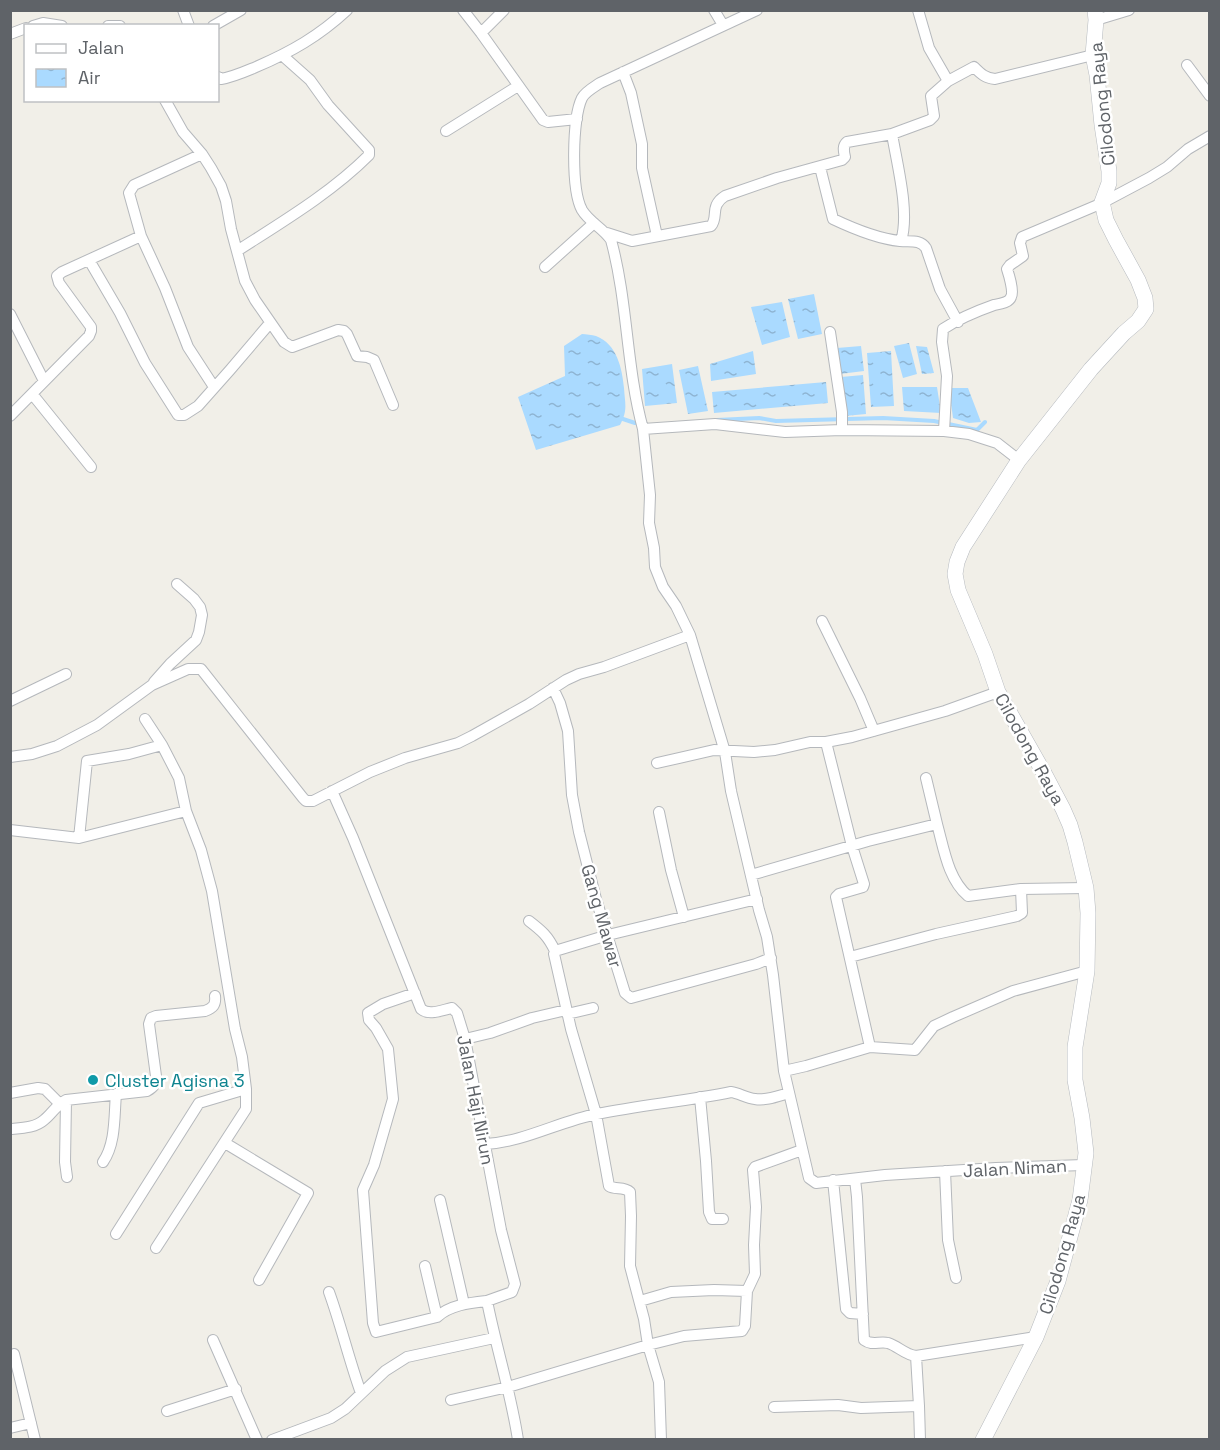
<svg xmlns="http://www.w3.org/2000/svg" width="1220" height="1450" font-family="'Space Grotesk',sans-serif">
<defs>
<pattern id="water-ripples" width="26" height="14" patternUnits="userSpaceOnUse" patternTransform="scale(1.5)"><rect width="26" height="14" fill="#aadaff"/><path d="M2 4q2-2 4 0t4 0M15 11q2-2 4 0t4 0" fill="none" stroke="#8eb4d2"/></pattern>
</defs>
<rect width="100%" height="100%" fill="#f1efe8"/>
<!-- water -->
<path fill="url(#water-ripples)" d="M 814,294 L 822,334 L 798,339 L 788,299 Z
M 782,302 L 790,337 L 762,345 L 751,307 Z
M 582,334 C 586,334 592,335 596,336 C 617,344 622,368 624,388 C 625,404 628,410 620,425 L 536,450 L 518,397 L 565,376 L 564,346 Z
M 909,343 L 917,374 L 903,378 L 894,346 Z
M 861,346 L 864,371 L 840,374 L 837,348 Z
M 916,346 L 927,347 L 934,373 L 922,374 Z
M 753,351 L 756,374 L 711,381 L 710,364 Z
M 891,351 L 894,406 L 871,407 L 867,353 Z
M 672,364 L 677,403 L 645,406 L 642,369 Z
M 698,366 L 708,411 L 688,414 L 679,370 Z
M 863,375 L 866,414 L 845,416 L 841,377 Z
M 826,382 L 828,403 L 714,413 L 712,392 Z
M 902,387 L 937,387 L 941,413 L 904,411 Z
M 949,388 L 968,388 L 981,422 L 969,423 L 953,418 Z"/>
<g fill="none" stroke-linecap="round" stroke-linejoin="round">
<!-- stream -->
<path stroke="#aadaff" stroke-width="4" d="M 623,419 L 635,423
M 717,420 L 759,418 L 776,421 L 883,418 L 934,421 L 977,430 L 985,422"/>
<defs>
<path id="street" d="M 183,10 L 189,26
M 463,10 L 481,33 L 504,10
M 714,10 L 723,25
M 1096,20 L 1129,10
M 33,26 L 43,23 L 62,26
M 108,26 L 120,26
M 213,26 L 241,10
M 481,33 L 543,120 L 548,122 L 577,119
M 10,34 L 26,28
M 1187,65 L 1210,96
M 623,72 L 631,93 L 642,144 L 642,168 L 657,236
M 218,77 L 221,79 C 233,77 244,72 256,67 C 291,52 319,36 347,10
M 948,81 L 974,67 C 981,74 985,78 995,79 L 1093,55
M 165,100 L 183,132 L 202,154 L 211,168 L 221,186 L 226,201 L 231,229 L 245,281 L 255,300 L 284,342 L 292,347 L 338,330 L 344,331 L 347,334 L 357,356 L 367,357 L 374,360 L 393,405
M 446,131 L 518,86
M 892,134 C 897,164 910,213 901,241
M 202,154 L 134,185 L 129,193 L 141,236 L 165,288 L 188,347 L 214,387
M 820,167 L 833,219 C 852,228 879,239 900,241 C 910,242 920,239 926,248 L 940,289 L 958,322
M 607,233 L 632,241 L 711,226 C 719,217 709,206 725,196 L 777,178 L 842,160 L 845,157 C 844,152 842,146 847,142 L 892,134 L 930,120 L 934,116 L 931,96 L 948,81 L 929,48 L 918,10
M 237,251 C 282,222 331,193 369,155 L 369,150 L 328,105 L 310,80 L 283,56
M 89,260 L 120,313 L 145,363 L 178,415 L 184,415 L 198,406 L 230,370 L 270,323
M 545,267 L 594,223
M 10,314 L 44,381
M 830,332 L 842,412 L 842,430
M 33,395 L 91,467
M 10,416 L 89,336 L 91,331 L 91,327 L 59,283 L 57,276 L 62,272 L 141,236
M 643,429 C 626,367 628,302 611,240 C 603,228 589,222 582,210 C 571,190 572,118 582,98 C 585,92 594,87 600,83 L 757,10
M 944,431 L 947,376 L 942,342 L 943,329 C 958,319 977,311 994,305 C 999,304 1009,303 1011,297 C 1014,292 1009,275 1007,269 L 1010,265 L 1023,256 L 1020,243 L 1022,237 L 1100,204 L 1149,178 L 1167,167 L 1188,149 L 1210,136
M 822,621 L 860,698 L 874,731
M 690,635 L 676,606 L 663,587 L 655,567 L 654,548 L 649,523 L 650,495 L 643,429 L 715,424 L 785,432 L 842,430 L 944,431 L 969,434 L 997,443 L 1019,460
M 154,682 L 170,664 L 196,640 L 199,632 L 202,615 L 200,607 L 194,599 L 177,584
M 553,688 L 560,703 L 568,731 L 572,795 L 579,832 L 596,899 L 625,993 L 631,998 L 756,964 L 771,958
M 10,701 L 66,674
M 826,742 L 852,846 L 864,884 L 863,887 L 839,894 L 836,897 L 870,1047
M 10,757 L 32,754 L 57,746 L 97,725 L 152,685 L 188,669 L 201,669 L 303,798 L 306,801 L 313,801 L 370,772 L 405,758 L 458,743 L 472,736 L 529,704 L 566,680 L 579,674 L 604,667 L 690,635 L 725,752 L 731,791 L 759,910 L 767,937 L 773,975 L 784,1071 L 809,1178 L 816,1183 L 885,1175 L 996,1168 L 1084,1165
M 657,763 L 714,750 L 754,752 L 775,750 L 810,742 L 826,742 L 852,737 L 945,711 L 998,692
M 926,778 L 937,824
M 332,791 L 353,838 L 421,1009 C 429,1016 442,1010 452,1008 L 457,1013 L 465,1039 L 501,1230 L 515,1284 L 512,1292 L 487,1301 C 496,1347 511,1393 518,1440
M 659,812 L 671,870 L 684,917
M 10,830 L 79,838 L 186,811
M 79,838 L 87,761 L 129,754 L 162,745
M 751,875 L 868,841 L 937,824 C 944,849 948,879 968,896 L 1021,889
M 529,921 C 542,931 548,936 555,951
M 850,957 L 936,934 L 1017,916 L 1022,913 L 1021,889 L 1086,888
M 415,993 L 383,1004 L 368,1013 L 369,1020 L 376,1028 L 388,1049 L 393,1099 L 374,1165 L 363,1190 L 373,1323 L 376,1332 L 437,1317
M 567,1014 L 593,1008
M 465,1039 L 490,1033 L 532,1018 L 566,1010
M 784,1071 L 806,1066 L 870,1047 L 915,1050 L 934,1026 L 953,1017 L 1013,991 L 1087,971
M 10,1093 L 38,1088 L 45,1089 L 59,1103
M 700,1097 L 706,1161 L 709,1212 L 712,1219 L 723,1219
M 66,1100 L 65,1162 L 67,1177
M 10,1129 C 22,1128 35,1128 44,1120 C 52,1114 56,1105 66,1100 L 147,1091 C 154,1087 156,1084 156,1076 L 149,1024 L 151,1018 L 156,1016 L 205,1011 C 213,1008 216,1005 215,996
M 225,1143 L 308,1193 L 259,1280
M 486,1144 C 524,1142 560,1121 597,1114 C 642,1105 687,1101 731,1092 C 739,1093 746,1098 755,1099 C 766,1101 778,1096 789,1093
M 103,1162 C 116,1143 114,1116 116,1094
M 945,1171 L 948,1240 L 956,1278
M 855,1179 L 857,1197 L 864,1340 C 872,1346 879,1341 888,1343 C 898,1346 905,1355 916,1356 L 1036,1337
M 833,1180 L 846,1309 L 850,1313 L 863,1314
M 440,1200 L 464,1304
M 116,1234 L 199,1103 L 246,1089 L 242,1057 L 235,1029 L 212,891 L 201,850 L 186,811 L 179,778 L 162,745 L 145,719
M 156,1248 L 246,1109 L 246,1089
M 425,1266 L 437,1317 C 450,1305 469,1303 487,1301
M 329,1292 C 341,1325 349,1360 361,1393
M 640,1301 L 671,1292 L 714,1290 L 747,1291
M 213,1340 L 257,1440
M 14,1354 L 35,1440
M 451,1400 L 508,1387 L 648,1345 L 684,1336 L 742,1331 L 745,1326 L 747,1291 L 755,1274 L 754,1245 L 756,1207 L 753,1170 L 755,1167 L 802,1150
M 919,1406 L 920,1440
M 774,1407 L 838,1405 L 861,1408 L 919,1406 L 916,1356
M 167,1411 L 236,1389
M 10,1428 L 31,1423
M 272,1440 L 331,1418 L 345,1409 L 385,1371 L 407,1357 L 494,1338
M 661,1440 L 659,1382 L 648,1345 L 644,1319 L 630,1266 L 631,1216 L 630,1192 C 624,1186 615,1190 609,1186 L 596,1114 L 571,1029 L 554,954 L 555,951 L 608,935 L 757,899"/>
<path id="secondary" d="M 983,1440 L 1036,1337 L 1058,1281 L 1080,1200 L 1086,1153 L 1082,1118 L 1075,1080 L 1075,1047 L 1087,971 L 1088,913 L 1086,888 L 1075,842 L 1070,825 L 1063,809 L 1044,773 L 998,692 L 985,654 L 958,590 L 955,574 L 957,562 L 963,547 L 1019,460 L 1091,369 L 1124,333 L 1138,321 L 1146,309 L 1145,298 L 1138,280 L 1116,240 L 1106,220 L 1102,202 L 1109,183 L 1109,171 L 1102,125 L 1097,75 L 1093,55 L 1096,20 L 1095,10"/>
</defs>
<!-- street casing -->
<use href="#street" stroke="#b5b8bc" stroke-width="12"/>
<!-- secondary casing -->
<use href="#secondary" stroke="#b6babf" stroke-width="16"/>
<!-- street -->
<use href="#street" stroke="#fff" stroke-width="10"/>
<!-- secondary -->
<use href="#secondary" stroke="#fff" stroke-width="15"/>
</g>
<!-- markers -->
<circle fill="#0f9aa8" stroke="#fff" stroke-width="2" cx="93" cy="1080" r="6"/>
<g text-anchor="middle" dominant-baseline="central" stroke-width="5" stroke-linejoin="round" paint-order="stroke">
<!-- street labels -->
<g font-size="18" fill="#5f6368" stroke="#fff">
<text transform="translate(1102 104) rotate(-96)">Cilodong Raya</text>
<text transform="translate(1030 749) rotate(61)">Cilodong Raya</text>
<text transform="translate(602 916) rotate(74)">Gang Mawar</text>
<text transform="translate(476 1100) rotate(79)">Jalan Haji Nirun</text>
<text transform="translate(1015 1168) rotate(-3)">Jalan Niman</text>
<text transform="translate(1062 1254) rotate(-74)">Cilodong Raya</text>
</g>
<!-- culture labels -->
<g font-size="18" fill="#0d838f" stroke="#fff" text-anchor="start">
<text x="105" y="1080">Cluster Agisna 3</text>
</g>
</g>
<!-- border -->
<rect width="1220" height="1450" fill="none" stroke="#5f6368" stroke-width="24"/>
<!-- legend -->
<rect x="24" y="24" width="195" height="78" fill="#ffffff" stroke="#bfc1c3" stroke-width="1.5"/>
<rect x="36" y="44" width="30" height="9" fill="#ffffff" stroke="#bfc1c3" stroke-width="1.5"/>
<text x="78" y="54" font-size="18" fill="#5f6368">Jalan</text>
<rect x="36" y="69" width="30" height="18" fill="url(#water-ripples)" stroke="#bfc1c3" stroke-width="1.5"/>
<text x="78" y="84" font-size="18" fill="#5f6368">Air</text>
</svg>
